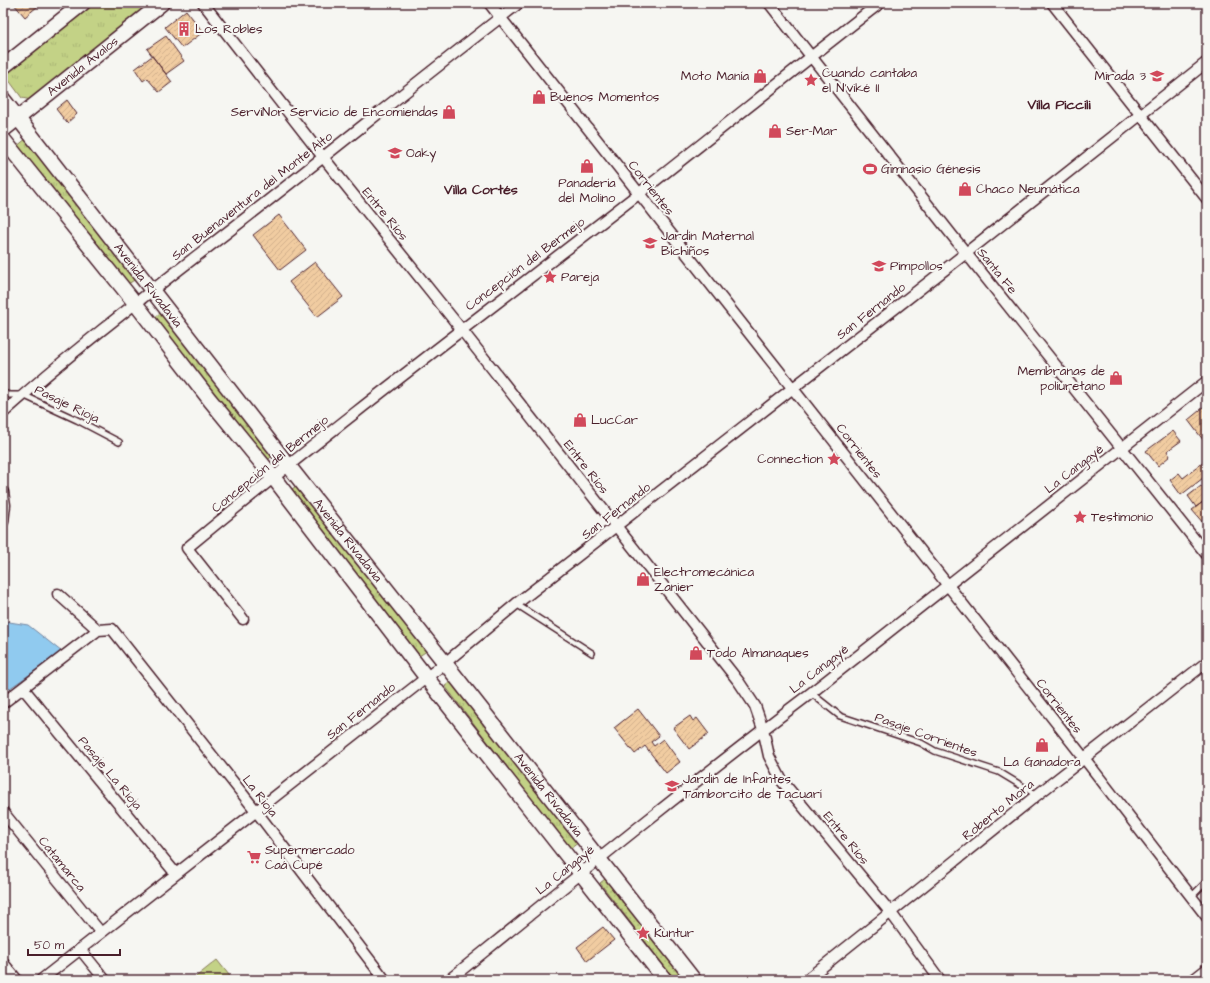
<svg xmlns="http://www.w3.org/2000/svg" width="1210" height="983" font-family="'Architects Daughter',sans-serif">
<defs>
<pattern id="grass-tufts" width="24" height="20" patternUnits="userSpaceOnUse"><rect width="24" height="20" fill="#c3d286"/><path d="M3 7l-1-3M5 7V3M7 7l1-3M15 17l-1-3M17 17v-4M19 17l1-3" fill="none" stroke="#a9b474"/></pattern>
<pattern id="park-dots" width="8" height="8" patternUnits="userSpaceOnUse"><rect width="8" height="8" fill="#c3d286"/><path d="M2 2h.1M6 6h.1" fill="none" stroke="#a9b474" stroke-width="1.8" stroke-linecap="round"/></pattern>
<pattern id="building-hatch" width="6" height="6" patternUnits="userSpaceOnUse"><rect width="6" height="6" fill="#f1cca1"/><path d="M-1 1l2-2M0 6l6-6M5 7l2-2" fill="none" stroke="#d0af8b"/></pattern>
</defs>
<rect width="100%" height="100%" fill="#f6f6f2"/>
<filter id="ink" filterUnits="userSpaceOnUse"><feTurbulence type="fractalNoise" baseFrequency=".025" numOctaves="2"/><feDisplacementMap in="SourceGraphic" scale="8" xChannelSelector="R" yChannelSelector="G"/><feConvolveMatrix kernelMatrix="1 2 1 2 8 2 1 2 1" color-interpolation-filters="sRGB"/></filter>
<g filter="url(#ink)">
<!-- grass -->
<path fill="url(#grass-tufts)" stroke="#867858" d="M 92,3 L 153,3 L 31,100 L 22,98 L 8,79 L 8,70 Z
M 27,138 L 136,279 L 128,284 L 16,147 Z
M 160,313 L 272,453 L 272,456 L 268,460 L 264,458 L 153,319 Z
M 295,487 L 298,487 L 427,651 L 419,656 L 291,491 L 292,489 Z
M 452,681 L 579,842 L 570,849 L 445,686 Z"/>
<!-- park -->
<path fill="url(#park-dots)" stroke="#867858" d="M 605,879 L 685,980 L 675,980 L 600,883 Z"/>
<!-- pitch -->
<path fill="#c3d286" stroke="#867858" d="M 217,960 L 233,980 L 192,980 Z"/>
<!-- water -->
<path fill="#90caef" stroke="#7486a1" d="M 3,621 L 28,625 L 62,652 L 3,693 Z"/>
<!-- building -->
<path fill="url(#building-hatch)" stroke="#4a1f2b" d="M 13,3 L 35,3 L 38,6 L 25,17 Z
M 186,10 L 203,32 L 182,48 L 165,27 Z
M 166,36 L 184,61 L 166,74 L 147,49 Z
M 152,56 L 172,82 L 159,92 L 147,78 L 143,81 L 135,69 Z
M 67,100 L 77,114 L 67,123 L 56,109 Z
M 279,215 L 306,250 L 280,270 L 253,235 Z
M 315,262 L 343,297 L 317,317 L 289,282 Z
M 1205,406 L 1207,409 L 1207,445 L 1188,420 Z
M 1173,431 L 1181,441 L 1167,451 L 1170,456 L 1158,466 L 1146,451 Z
M 1204,462 L 1207,466 L 1207,475 L 1181,495 L 1170,480 L 1179,473 L 1183,478 Z
M 1206,485 L 1207,499 L 1196,507 L 1188,496 L 1201,486 L 1202,488 Z
M 1207,499 L 1207,521 L 1204,524 L 1192,510 Z
M 638,709 L 659,736 L 651,742 L 654,746 L 663,739 L 680,762 L 666,773 L 645,746 L 635,754 L 614,728 Z
M 690,716 L 693,721 L 697,718 L 709,734 L 689,749 L 673,728 Z
M 603,927 L 614,940 L 587,961 L 577,947 Z"/>
<g fill="none" stroke-linecap="round" stroke-linejoin="round">
<defs>
<path id="lane" d="M 3,393 L 10,395 L 23,395 L 77,420 L 119,442
M 516,604 L 592,653
M 811,693 L 840,716 L 921,743 L 935,751 L 999,772 L 1037,795
M 1192,896 L 1207,881"/>
<path id="street" d="M 203,3 L 323,157 L 461,329 L 739,682 L 755,706 L 763,729 L 769,756 L 782,781 L 891,913 L 940,980
M 489,3 L 1084,758 L 1207,917
M 769,3 L 966,253 L 1207,555
M 1052,3 L 1207,199
M 3,413 C 78,346 158,286 238,224 C 332,151 424,76 519,3
M 3,492 L 5,505 L 3,522
M 58,594 L 98,630
M 243,619 L 187,548 C 334,426 486,312 637,195 C 718,132 798,66 880,3
M 23,688 L 176,874
M 3,703 L 98,630 L 112,629 L 256,811 L 385,980
M 3,812 L 101,933
M 80,949 L 105,980
M 3,963 L 17,980
M 41,980 L 445,663 L 516,604 L 966,253 L 1207,62
M 449,980 C 569,883 688,786 811,693 L 1207,381
M 806,980 L 1037,795 L 1207,662
M 1193,980 L 1207,969"/>
<g id="secondary">
<path d="M 3,67 L 83,3"/>
<path id="s1" d="M 3,99 L 288,465 L 445,663 L 694,980"/>
<path id="s2" d="M 3,130 L 162,3"/>
<path d="M 3,139 L 135,303 L 210,400 L 273,477 L 426,677 L 665,980"/>
</g>
</defs>
<!-- lane casing -->
<use href="#lane" stroke="#4a1f2b" stroke-width="8"/>
<!-- street casing -->
<use href="#street" stroke="#4a1f2b" stroke-width="13"/>
<!-- secondary casing -->
<use href="#secondary" stroke="#4a1f2b" stroke-width="17"/>
<!-- lane -->
<use href="#lane" stroke="#f6f6f2" stroke-width="5"/>
<!-- street -->
<use href="#street" stroke="#f6f6f2" stroke-width="10"/>
<!-- secondary -->
<use href="#secondary" stroke="#f6f6f2" stroke-width="14"/>
</g>
</g>
<!-- icons -->
<defs>
<symbol id="building-bare" viewBox="-9 -9 18 18"><path d="M-4-6H4V6H1V3H-1V6H-4ZM-2.5-4.3h1.7v1.8h-1.7ZM.8-4.3h1.7v1.8H.8ZM-2.5-1h1.7V.8h-1.7ZM.8-1h1.7V.8H.8Z" fill="#d1495b" stroke="#f6f6f2" stroke-width="2.5" paint-order="stroke"/></symbol>
<symbol id="shop-bare" viewBox="-9 -9 18 18"><path d="M-5-2.5h2.3a2.7 3.5 0 0 1 5.4 0H5L5.5 6h-11ZM-1.5-2.5h3a1.5 2.3 0 0 0-3 0Z" fill="#d1495b" stroke="#f6f6f2" stroke-width="2.5" paint-order="stroke"/></symbol>
<symbol id="school-bare" viewBox="-9 -9 18 18"><path d="M0-5L7-2L0 1L-7-2ZM-4 1L0 2.5L4 1V4Q0 6-4 4Z" fill="#d1495b" stroke="#f6f6f2" stroke-width="2.5" paint-order="stroke"/></symbol>
<symbol id="sight-bare" viewBox="-9 -9 18 18"><path d="M0-6L1.8-2.2L6-1.7L2.9 1.2L3.7 5.4L0 3.3L-3.7 5.4L-2.9 1.2L-6-1.7L-1.8-2.2Z" fill="#d1495b" stroke="#f6f6f2" stroke-width="2.5" paint-order="stroke"/></symbol>
<symbol id="stadium-bare" viewBox="-9 -9 18 18"><path d="M0-5a6.5 5 0 1 0 0 10a6.5 5 0 1 0 0-10ZM-3.5-1.8h7v3.6h-7Z" fill="#d1495b" stroke="#f6f6f2" stroke-width="2.5" paint-order="stroke"/></symbol>
<symbol id="supermarket-bare" viewBox="-9 -9 18 18"><path d="M-6-5.5h2.5l.6 2H6L4.5 2H-2.5L-4.4-4H-6ZM-1.5 3.2a1.3 1.3 0 1 0 .1 0ZM3 3.2a1.3 1.3 0 1 0 .1 0Z" fill="#d1495b" stroke="#f6f6f2" stroke-width="2.5" paint-order="stroke"/></symbol>
</defs>
<g fill-rule="evenodd">
<use href="#building-bare" x="174" y="19" width="20" height="20"/>
<use href="#shop-bare" x="750" y="66" width="20" height="20"/>
<use href="#school-bare" x="1147" y="66" width="20" height="20"/>
<use href="#sight-bare" x="801" y="70" width="20" height="20"/>
<use href="#shop-bare" x="529" y="87" width="20" height="20"/>
<use href="#shop-bare" x="439" y="102" width="20" height="20"/>
<use href="#shop-bare" x="765" y="121" width="20" height="20"/>
<use href="#school-bare" x="385" y="143" width="20" height="20"/>
<use href="#shop-bare" x="577" y="156" width="20" height="20"/>
<use href="#stadium-bare" x="860" y="159" width="20" height="20"/>
<use href="#shop-bare" x="955" y="179" width="20" height="20"/>
<use href="#school-bare" x="640" y="233" width="20" height="20"/>
<use href="#school-bare" x="869" y="256" width="20" height="20"/>
<use href="#sight-bare" x="540" y="267" width="20" height="20"/>
<use href="#shop-bare" x="1106" y="368" width="20" height="20"/>
<use href="#shop-bare" x="570" y="410" width="20" height="20"/>
<use href="#sight-bare" x="824" y="449" width="20" height="20"/>
<use href="#sight-bare" x="1070" y="507" width="20" height="20"/>
<use href="#shop-bare" x="633" y="569" width="20" height="20"/>
<use href="#shop-bare" x="686" y="643" width="20" height="20"/>
<use href="#shop-bare" x="1032" y="735" width="20" height="20"/>
<use href="#school-bare" x="662" y="776" width="20" height="20"/>
<use href="#supermarket-bare" x="244" y="847" width="20" height="20"/>
<use href="#sight-bare" x="633" y="923" width="20" height="20"/>
</g>
<g text-anchor="middle" dominant-baseline="central" stroke-width="4" stroke-linejoin="round" paint-order="stroke">
<!-- poi labels -->
<g font-size="13" fill="#4a1f2b" stroke="#f6f6f2" text-anchor="start">
<text x="195" y="29">Los Robles</text>
<text x="822" y="73">Cuando cantaba<tspan x="822" dy="15">el N'viké II</tspan></text>
<text x="749" y="76" text-anchor="end">Moto Manía</text>
<text x="1146" y="76" text-anchor="end">Mirada 3</text>
<text x="550" y="97">Buenos Momentos</text>
<text x="438" y="112" text-anchor="end">ServiNor Servicio de Encomiendas</text>
<text x="786" y="131">Ser-Mar</text>
<text x="406" y="153">Oaky</text>
<text x="881" y="169">Gimnasio Génesis</text>
<text x="587" y="183" text-anchor="middle">Panadería<tspan x="587" dy="15">del Molino</tspan></text>
<text x="976" y="189">Chaco Neumática</text>
<text x="661" y="236">Jardín Maternal<tspan x="661" dy="15">Bichiños</tspan></text>
<text x="890" y="266">Pimpollos</text>
<text x="561" y="277">Pareja</text>
<text x="1105" y="371" text-anchor="end">Membranas de<tspan x="1105" dy="15">poliuretano</tspan></text>
<text x="591" y="420">LucCar</text>
<text x="823" y="459" text-anchor="end">Connection</text>
<text x="1091" y="517">Testimonio</text>
<text x="654" y="572">Electromecánica<tspan x="654" dy="15">Zanier</tspan></text>
<text x="707" y="653">Todo Almanaques</text>
<text x="1042" y="762" text-anchor="middle">La Ganadora</text>
<text x="683" y="779">Jardín de Infantes<tspan x="683" dy="15">Tamborcito de Tacuarí</tspan></text>
<text x="265" y="850">Supermercado<tspan x="265" dy="15">Caá Cupé</tspan></text>
<text x="654" y="933">Kuntur</text>
</g>
<!-- street labels -->
<g font-size="13" fill="#4a1f2b" stroke="#f6f6f2">
<text stroke="none"><textPath href="#s2" startOffset="102">Avenida Ávalos</textPath></text>
<text transform="translate(651 188) rotate(52)">Corrientes</text>
<text transform="translate(252 196) rotate(-38)">San Buenaventura del Monte Alto</text>
<text transform="translate(385 214) rotate(51)">Entre Ríos</text>
<text transform="translate(525 264) rotate(-37)">Concepción del Bermejo</text>
<text transform="translate(997 271) rotate(51)">Santa Fe</text>
<text stroke="none"><textPath href="#s1" startOffset="236">Avenida Rivadavia</textPath></text>
<text transform="translate(871 311) rotate(-38)">San Fernando</text>
<text transform="translate(67 404) rotate(26)">Pasaje Rioja</text>
<text transform="translate(859 451) rotate(52)">Corrientes</text>
<text transform="translate(270 464) rotate(-39)">Concepción del Bermejo</text>
<text transform="translate(586 467) rotate(52)">Entre Ríos</text>
<text transform="translate(1074 469) rotate(-38)">La Cangayé</text>
<text transform="translate(616 511) rotate(-38)">San Fernando</text>
<text stroke="none"><textPath href="#s1" startOffset="560">Avenida Rivadavia</textPath></text>
<text transform="translate(819 669) rotate(-38)">La Cangayé</text>
<text transform="translate(1059 706) rotate(52)">Corrientes</text>
<text transform="translate(361 711) rotate(-38)">San Fernando</text>
<text transform="translate(926 735) rotate(20)">Pasaje Corrientes</text>
<text transform="translate(110 773) rotate(50)">Pasaje La Rioja</text>
<text stroke="none"><textPath href="#s1" startOffset="884">Avenida Rivadavia</textPath></text>
<text transform="translate(260 796) rotate(52)">La Rioja</text>
<text transform="translate(998 810) rotate(-39)">Roberto Mora</text>
<text transform="translate(846 838) rotate(51)">Entre Ríos</text>
<text transform="translate(62 864) rotate(51)">Catamarca</text>
<text transform="translate(565 870) rotate(-39)">La Cangayé</text>
</g>
<!-- neighbourhood labels -->
<g font-size="14" font-weight="bold" fill="#4a1f2b" stroke="#f6f6f2">
<text x="1059" y="105">Villa Piccili</text>
<text x="481" y="190">Villa Cortés</text>
</g>
</g>
<!-- margin -->
<rect width="1210" height="983" fill="none" stroke="#f6f6f2" stroke-width="16"/>
<rect x="8" y="8" width="1194" height="967" fill="none" stroke="#4a1f2b" stroke-width="1.5" filter="url(#ink)"/>
<!-- scale -->
<path d="M28 949v6h92v-6" fill="none" stroke="#4a1f2b" stroke-width="2"/>
<text x="34" y="949" font-size="12" fill="#4a1f2b" stroke="#f6f6f2" stroke-width="3" paint-order="stroke">50 m</text>
</svg>
